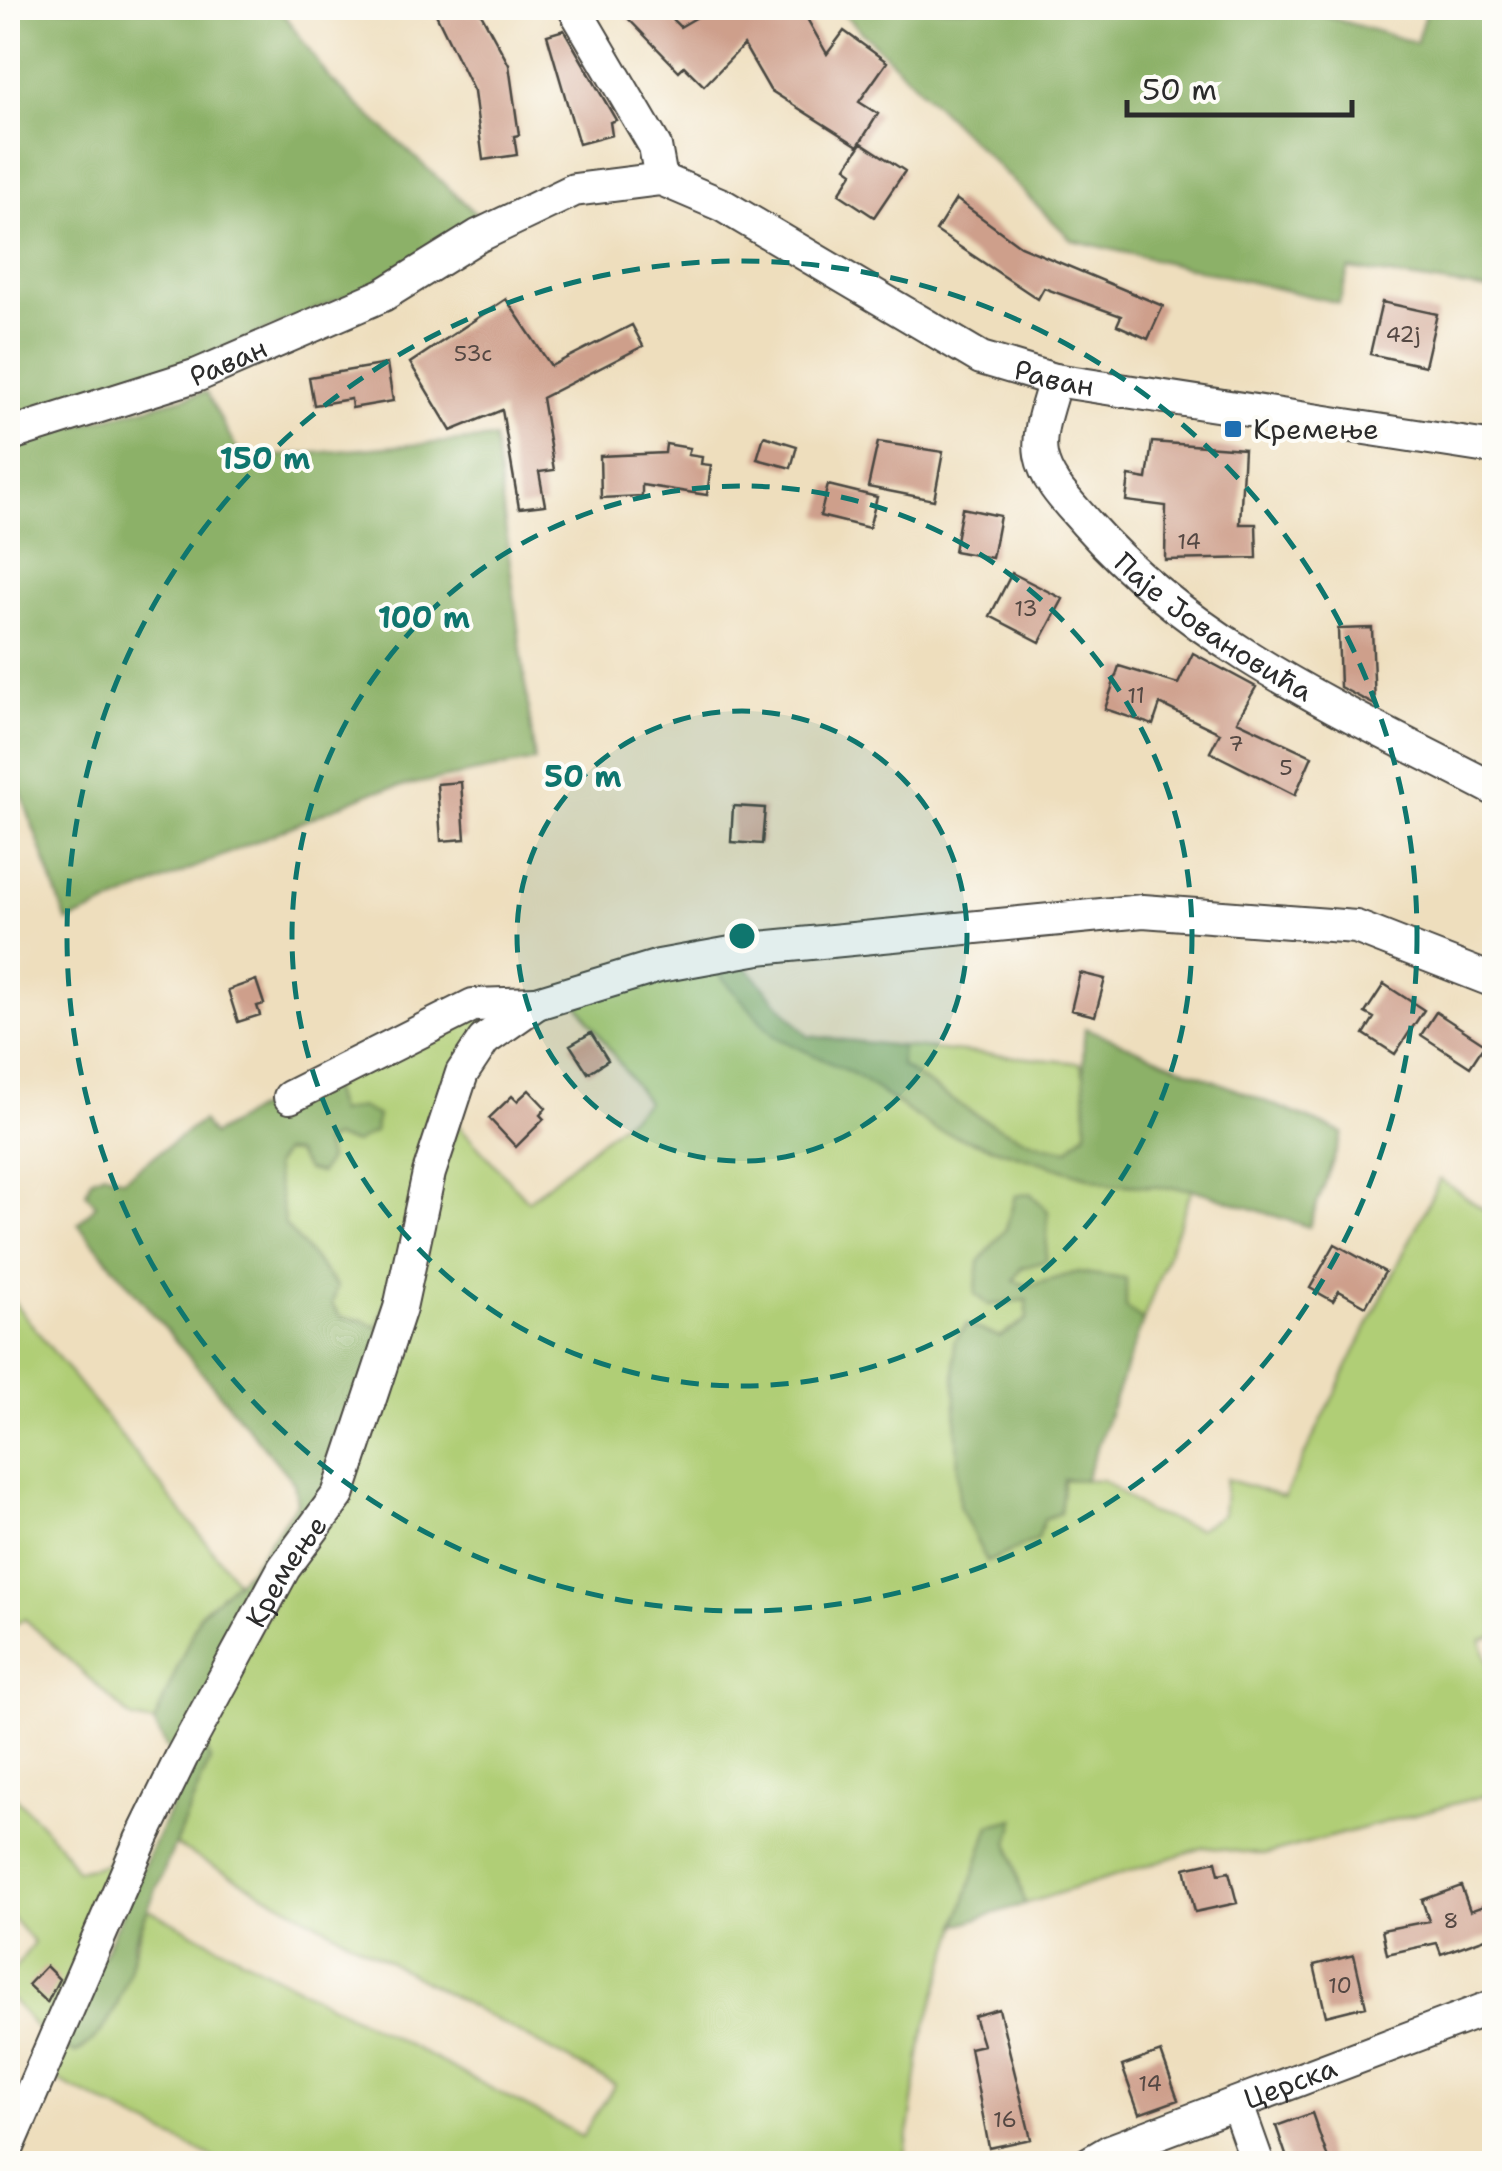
<svg xmlns="http://www.w3.org/2000/svg" width="1502" height="2171" font-family="'Shantell Sans',sans-serif">
<rect width="100%" height="100%" fill="#fdfcf7"/>
<filter id="ink" filterUnits="userSpaceOnUse"><feTurbulence type="fractalNoise" baseFrequency=".01" numOctaves="2"/><feDisplacementMap in="SourceGraphic" scale="20" xChannelSelector="R" yChannelSelector="G"/><feConvolveMatrix kernelMatrix="1 2 1 2 8 2 1 2 1" color-interpolation-filters="sRGB"/></filter>
<filter id="wash" filterUnits="userSpaceOnUse"><feTurbulence type="fractalNoise" baseFrequency=".0048" numOctaves="4" result="noise"/><feDisplacementMap in="SourceGraphic" scale="40" xChannelSelector="R" yChannelSelector="G"/><feGaussianBlur stdDeviation="2.25" result="paint"/><feColorMatrix in="noise" values="0 0 0 0 0 0 0 0 0 0 0 0 0 0 0 0 0 1.4 0 .05"/><feComposite in="paint" operator="in"/></filter>
<g filter="url(#wash)">
<rect width="100%" height="100%" fill="#eedebd"/>
<!-- green -->
<path fill="#b0ce76" stroke="#6e7c50" stroke-width="2.5" d="M 711,964 L 774,1036 L 856,1075 L 936,1130 L 1111,1184 L 1192,1189 L 1143,1321 L 1078,1272 L 1028,1286 L 1014,1281 L 1021,1268 L 1015,1196 L 1006,1229 L 979,1262 L 989,1305 L 1027,1300 L 1027,1319 L 1000,1337 L 967,1325 L 1044,1518 L 1060,1513 L 1064,1479 L 1103,1480 L 1147,1512 L 1198,1529 L 1223,1514 L 1226,1479 L 1284,1497 L 1440,1179 L 1494,1217 L 1494,1636 L 1481,1640 L 1494,1683 L 1494,1793 L 1263,1855 L 1205,1847 L 1025,1904 L 1009,1844 L 990,1825 L 923,2035 L 904,2163 L 224,2163 L 49,2076 L 61,2046 L 75,2053 C 123,2031 130,1953 148,1909 L 582,2136 L 615,2085 L 175,1845 L 210,1760 L 198,1748 L 288,1571 L 453,1119 L 528,1201 L 647,1102 L 574,999 Z
M 478,1010 L 491,1029 L 386,1332 L 362,1320 L 341,1317 L 332,1305 L 337,1286 L 285,1225 L 274,1166 L 283,1152 L 295,1153 L 307,1170 L 324,1143 L 332,1138 L 338,1112 L 330,1084 Z
M 901,1046 L 1080,1063 L 1088,1089 L 1086,1132 L 1068,1150 C 1005,1141 952,1099 900,1065 Z
M 8,1295 L 237,1581 L 200,1614 L 154,1723 L 133,1719 L 25,1619 L 8,1627 Z
M 8,1789 L 60,1845 L 76,1871 L 106,1865 L 120,1819 L 137,1802 L 149,1807 L 47,2040 L 8,1995 L 8,1977 L 34,1943 L 8,1913 Z"/>
<!-- forest -->
<path fill="#8cb167" stroke="#5c6e49" stroke-width="2.5" d="M 8,8 L 279,8 L 329,78 L 481,218 L 363,289 L 195,361 L 8,421 Z
M 838,8 L 1298,8 L 1416,43 L 1427,8 L 1494,8 L 1494,291 L 1349,269 L 1339,303 L 1072,240 Z
M 206,392 L 242,459 L 494,438 L 535,761 L 372,792 L 67,922 L 8,756 L 8,449 L 30,438 Z
M 739,959 L 808,1036 L 901,1046 L 901,1066 C 952,1099 1005,1142 1068,1150 L 1086,1132 C 1088,1096 1080,1064 1085,1028 L 1343,1133 L 1309,1227 L 1192,1189 L 1111,1184 L 936,1130 L 856,1075 L 774,1036 L 711,965 Z
M 330,1084 L 338,1112 L 360,1107 L 378,1116 L 374,1132 L 355,1143 L 333,1138 L 324,1143 L 328,1159 L 320,1173 L 307,1170 L 295,1153 L 283,1152 L 274,1166 L 285,1225 L 337,1287 L 332,1305 L 341,1317 L 362,1320 L 386,1332 L 333,1491 L 178,1751 L 167,1749 L 154,1723 L 200,1614 L 249,1570 L 297,1503 L 294,1483 L 78,1224 L 96,1205 L 86,1193 L 91,1179 L 104,1173 L 123,1179 L 202,1121 L 212,1135 L 280,1095 Z
M 1030,1193 L 1048,1211 L 1046,1261 L 1021,1268 L 1014,1281 L 1029,1286 L 1078,1272 L 1126,1279 L 1126,1308 L 1143,1321 L 1085,1480 L 1064,1479 L 1060,1513 L 1044,1519 L 1038,1539 L 987,1562 L 959,1506 L 954,1341 L 967,1325 L 1000,1337 L 1027,1319 L 1027,1300 L 989,1305 L 975,1294 L 979,1262 L 1006,1229 L 1015,1196 Z
M 198,1748 L 206,1748 L 210,1760 L 134,1942 C 131,1979 110,2037 75,2053 L 61,2046 Z
M 1015,1819 L 1009,1844 L 1025,1904 L 957,1925 L 990,1825 Z"/>
<g id="blocks">
<!-- building -->
<path fill="#ce9f8b" d="M 433,8 L 478,8 L 509,65 L 519,135 L 514,136 L 517,155 L 483,160 L 474,92 Z
M 618,8 L 661,8 L 680,27 L 713,8 L 801,8 L 827,54 L 844,31 L 887,62 L 859,102 L 878,114 L 858,146 L 770,90 L 744,45 L 704,86 L 684,66 L 679,71 Z
M 564,30 L 616,120 L 610,122 L 612,135 L 579,144 L 547,35 Z
M 862,143 L 905,171 L 874,217 L 839,194 L 853,172 L 846,167 Z
M 956,199 L 1020,246 L 1163,306 L 1148,339 L 1117,325 L 1121,316 L 1044,288 L 1038,299 L 936,231 Z
M 506,299 L 551,366 L 632,325 L 643,346 L 542,398 L 554,470 L 539,472 L 545,505 L 519,508 L 502,410 L 451,431 L 410,363 Z
M 1382,302 L 1437,314 L 1425,366 L 1370,354 Z
M 387,364 L 393,401 L 352,408 L 351,399 L 314,405 L 309,377 Z
M 764,436 L 797,446 L 791,468 L 757,459 Z
M 878,442 L 943,452 L 934,500 L 868,487 Z
M 1152,442 L 1244,449 L 1240,524 L 1256,524 L 1257,558 L 1165,560 L 1166,506 L 1126,501 L 1129,476 L 1147,479 Z
M 666,444 L 690,448 L 688,455 L 702,457 L 701,464 L 711,465 L 707,495 L 642,485 L 642,496 L 601,498 L 600,456 L 665,453 Z
M 828,485 L 877,497 L 869,528 L 820,516 Z
M 962,508 L 1000,516 L 992,558 L 954,551 Z
M 1012,573 L 1063,599 L 1040,642 L 990,616 Z
M 1372,628 L 1375,705 L 1340,687 L 1338,629 Z
M 1193,653 L 1256,687 L 1237,721 L 1312,756 L 1295,795 L 1210,752 L 1220,733 L 1160,704 L 1153,725 L 1105,709 L 1119,666 L 1178,684 Z
M 461,782 L 465,839 L 441,841 L 437,784 Z
M 733,806 L 765,808 L 762,844 L 731,842 Z
M 1080,973 L 1105,979 L 1095,1016 L 1071,1010 Z
M 256,980 L 264,1004 L 257,1006 L 260,1015 L 238,1022 L 228,990 Z
M 1384,984 L 1424,1010 L 1395,1054 L 1364,1034 L 1374,1018 L 1365,1013 Z
M 1436,1012 L 1485,1044 L 1470,1067 L 1421,1035 Z
M 591,1033 L 608,1060 L 588,1073 L 570,1045 Z
M 529,1090 L 546,1108 L 540,1115 L 544,1119 L 516,1147 L 489,1118 L 512,1096 L 517,1101 Z
M 1335,1244 L 1385,1272 L 1366,1306 L 1339,1291 L 1333,1301 L 1310,1288 Z
M 1216,1861 L 1219,1874 L 1229,1872 L 1237,1903 L 1195,1912 L 1185,1868 Z
M 1461,1886 L 1470,1911 L 1494,1902 L 1494,1935 L 1441,1954 L 1437,1943 L 1387,1954 L 1382,1930 L 1429,1921 L 1422,1900 Z
M 1354,1955 L 1366,2006 L 1326,2016 L 1314,1965 Z
M 46,1966 L 59,1979 L 47,2003 L 28,1985 Z
M 999,2009 L 1031,2139 L 989,2148 L 970,2048 L 983,2045 L 974,2016 Z
M 1161,2052 L 1178,2100 L 1139,2114 L 1122,2066 Z
M 1312,2113 L 1330,2164 L 1289,2164 L 1276,2126 Z"/>
</g>
</g>
<g filter="url(#ink)">
<use href="#blocks" fill-opacity="0" stroke="#484641" stroke-width="2.5"/>
<g fill="none" stroke-linecap="round" stroke-linejoin="round">
<defs>
<g id="minor">
<path d="M 574,8 L 655,146 L 661,179"/>
<path id="s1" d="M 1055,380 C 1049,403 1037,431 1041,455 C 1046,482 1070,504 1087,524 C 1198,649 1349,713 1494,789"/>
<path id="s2" d="M 8,435 L 198,375 L 383,295 L 478,236 L 574,190 L 661,179 L 722,205 L 981,358 L 1055,380 L 1494,448"/>
<path d="M 290,1097 L 473,1005 L 537,1003"/>
<path d="M 1237,2105 L 1258,2164"/>
<path id="s3" d="M 8,2147 L 141,1840 L 182,1756 L 284,1568 L 338,1495 L 400,1308 L 429,1173 L 462,1073 L 484,1040 L 537,1003 L 659,966 L 759,948 L 1143,911 L 1356,927 L 1494,981"/>
<path id="s4" d="M 1088,2164 L 1110,2151 L 1494,2006"/>
</g>
</defs>
<!-- minor casing -->
<use href="#minor" stroke="#484641" stroke-width="36"/>
<!-- minor -->
<use href="#minor" stroke="#fff" stroke-width="32"/>
</g>
</g>
<!-- distance rings -->
<circle cx="742" cy="936" r="225" fill="#0f766e" fill-opacity=".12"/>
<g fill="none" stroke="#0f766e" stroke-width="5" stroke-dasharray="18 12">
<circle cx="742" cy="936" r="225"/>
<circle cx="742" cy="936" r="450"/>
<circle cx="742" cy="936" r="675"/>
</g>
<!-- markers -->
<rect fill="#1f6fb2" stroke="#fdfcf7" stroke-width="4" x="1223" y="419" width="20" height="20" rx="5"/>
<g text-anchor="middle" dominant-baseline="central" stroke-width="8" stroke-linejoin="round" paint-order="stroke">
<!-- number labels -->
<g font-size="22" fill="#544843">
<text x="1403" y="334">42j</text>
<text x="473" y="353">53c</text>
<text x="1189" y="541">14</text>
<text x="1026" y="608">13</text>
<text x="1136" y="695">11</text>
<text x="1236" y="743">7</text>
<text x="1286" y="767">5</text>
<text x="1451" y="1920">8</text>
<text x="1340" y="1985">10</text>
<text x="1150" y="2083">14</text>
<text x="1005" y="2119">16</text>
</g>
<!-- street labels -->
<g font-size="28" fill="#2b2b2b" stroke="#fdfcf7">
<text stroke="none"><textPath href="#s2" startOffset="232">Раван</textPath></text>
<text stroke="none"><textPath href="#s2" startOffset="1150">Раван</textPath></text>
<text stroke="none"><textPath href="#s1" startOffset="325">Паје Јовановића</textPath></text>
<text stroke="none"><textPath href="#s3" startOffset="640">Кремење</textPath></text>
<text stroke="none"><textPath href="#s4" startOffset="218">Церска</textPath></text>
</g>
<!-- poi labels -->
<g font-size="28" fill="#2b2b2b" stroke="#fdfcf7" text-anchor="start">
<text x="1253" y="429">Кремење</text>
</g>
</g>
<circle cx="742" cy="936" r="15" fill="#0f766e" stroke="#fdfcf7" stroke-width="5"/>
<g font-size="30" text-anchor="middle" font-weight="bold" fill="#0f766e" stroke="#fdfcf7" stroke-width="8" stroke-linejoin="round" paint-order="stroke">
<text x="265" y="469">150 m</text>
<text x="424" y="628">100 m</text>
<text x="583" y="787">50 m</text>
</g>
<!-- margin -->
<rect width="1502" height="2171" fill="none" stroke="#fdfcf7" stroke-width="40"/>
<!-- scale -->
<path d="M1127 100v15h225v-15" fill="none" stroke="#2b2b2b" stroke-width="5"/>
<text x="1142" y="100" font-size="30" fill="#2b2b2b" stroke="#fdfcf7" stroke-width="8" paint-order="stroke">50 m</text>
</svg>
